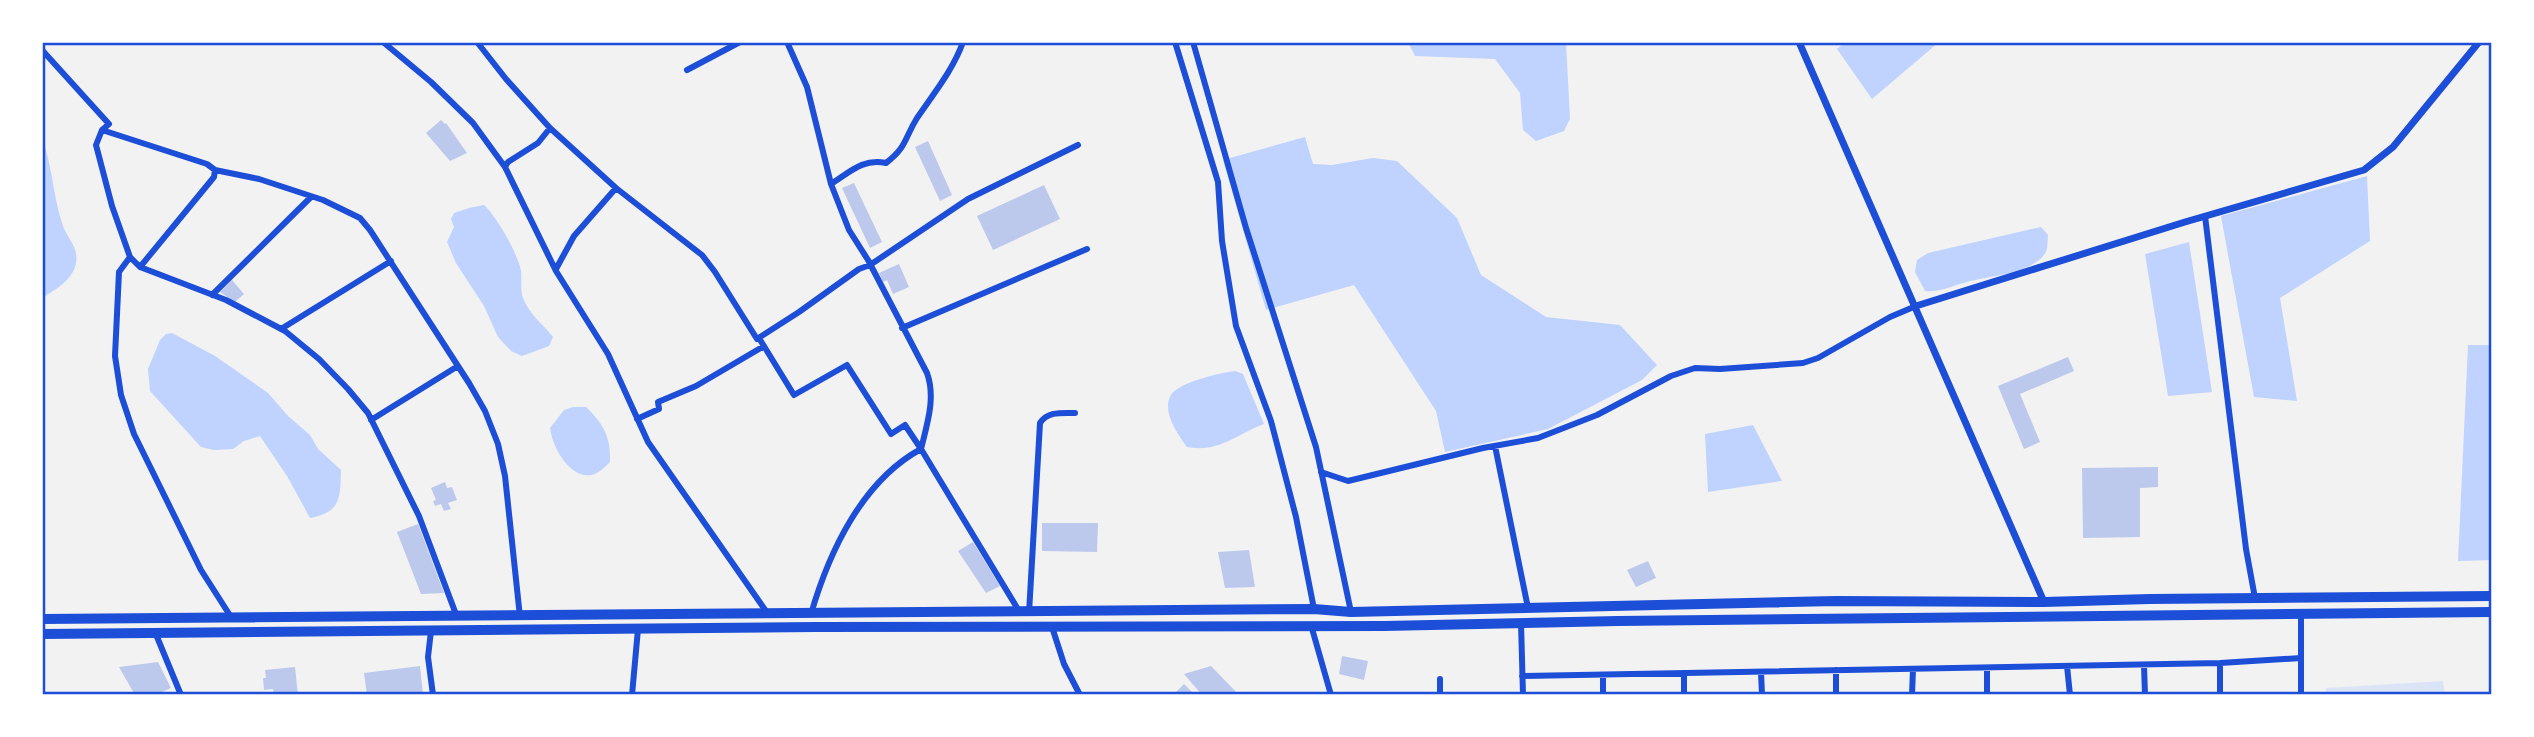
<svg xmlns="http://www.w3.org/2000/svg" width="2534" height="737" font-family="Jost,sans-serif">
<rect width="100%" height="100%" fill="#f2f2f2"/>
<!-- green -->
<path fill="#dbe4f7" d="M 2443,681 L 2445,695 L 2326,695 L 2326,688 Z"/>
<!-- water -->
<path fill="#bfd3fe" d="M 1408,42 L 1566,42 L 1570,119 L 1564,131 L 1536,141 L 1523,130 L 1520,93 L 1495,59 L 1415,56 Z
M 1845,42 L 1939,42 L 1872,99 L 1837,49 Z
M 42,137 C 52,165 53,195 62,223 C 66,238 79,246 76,263 C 73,280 55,290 42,298 Z
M 1305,137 L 1313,164 L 1332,165 L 1373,158 L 1397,161 L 1457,218 L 1481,275 L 1546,317 L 1620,325 L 1657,365 L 1642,380 L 1548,429 L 1445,452 L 1436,411 L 1354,285 L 1266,310 L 1223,160 Z
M 2367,176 L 2370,241 L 2280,298 L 2297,401 L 2254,397 L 2221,216 Z
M 484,205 C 497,217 518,254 521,271 C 522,280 520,289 523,298 C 529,314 543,324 553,337 L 549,346 L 522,356 L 511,351 L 498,337 L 484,306 L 456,263 L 447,242 L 454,227 L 451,219 L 454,213 L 469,208 Z
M 2041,227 L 2048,235 C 2047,242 2049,250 2043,256 C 2028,274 1989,276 1967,282 C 1954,285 1939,293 1925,291 L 1915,272 L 1917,260 L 1928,253 Z
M 2189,242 L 2212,392 L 2168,396 L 2145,254 Z
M 172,333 L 215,356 L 268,393 L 288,416 L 310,435 L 318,449 L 341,470 C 340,497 342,512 310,518 L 287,476 L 260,436 L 244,441 L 233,449 L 214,450 L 201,447 L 150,391 L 148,369 L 160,340 L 166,334 Z
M 2468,345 L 2492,345 L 2492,560 L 2458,561 Z
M 1235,371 L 1243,374 L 1264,424 C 1236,434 1220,453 1187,447 C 1178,434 1161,411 1171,395 C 1179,382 1220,373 1235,371 Z
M 573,407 L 586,407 C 603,423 611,437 610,462 C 605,467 599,473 592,475 C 569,479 552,446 550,428 L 564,410 Z
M 1753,425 L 1782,481 L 1708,492 L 1705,434 Z"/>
<!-- building -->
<path fill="#bdc9ec" d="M 441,120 L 445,124 L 446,123 L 467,153 L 450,161 L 426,133 Z
M 928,141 L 952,195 L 940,201 L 915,147 Z
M 854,183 L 882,242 L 870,248 L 842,188 Z
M 1044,185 L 1060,219 L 993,250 L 977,216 Z
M 899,264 L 909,287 L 893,294 L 887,280 L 883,282 L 879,273 Z
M 232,280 L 244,294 L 235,302 L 220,292 Z
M 2068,357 L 2074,371 L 2020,394 L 2040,442 L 2024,449 L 1998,386 Z
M 2158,467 L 2158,487 L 2140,488 L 2140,537 L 2083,538 L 2082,468 Z
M 445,482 L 447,488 L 452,487 L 457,500 L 448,503 L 451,509 L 444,511 L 441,504 L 435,506 L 433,501 L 436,500 L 431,488 Z
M 1042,523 L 1098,523 L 1097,552 L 1042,551 Z
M 418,524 L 444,593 L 421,594 L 397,532 Z
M 973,542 L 1000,586 L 986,593 L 958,551 Z
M 1249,550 L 1255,587 L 1225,588 L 1218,552 Z
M 1648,561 L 1656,578 L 1636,587 L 1627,570 Z
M 1342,656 L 1368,661 L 1364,680 L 1339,674 Z
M 158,662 L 171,688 L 155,695 L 135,695 L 119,667 Z
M 420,666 L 423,695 L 367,695 L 364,673 Z
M 1211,666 L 1239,695 L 1202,695 L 1184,674 Z
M 295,667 L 298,695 L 274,695 L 273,689 L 264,690 L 263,678 L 266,678 L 265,670 Z
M 1184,684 L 1195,695 L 1173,695 Z"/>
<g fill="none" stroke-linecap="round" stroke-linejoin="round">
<!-- minor -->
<path stroke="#1d4ed8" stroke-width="6" d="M 383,42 L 431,82 L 473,123 L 505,167 L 556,271 L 608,354 L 648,442 L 768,614
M 477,42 L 506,79 L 550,128 L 616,188 L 702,255 L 715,272 L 757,339 L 799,312 L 859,269 L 870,265 L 968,199 L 1078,145
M 787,42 L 807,87 L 831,184 L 849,230 L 868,260 L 927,373 C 936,398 927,424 921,449 L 1019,611
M 1175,42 L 1218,182 L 1222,241 L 1236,326 L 1271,421 L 1296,517 L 1314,609
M 1193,42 L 1246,228 L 1316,447 L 1351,612
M 42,50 L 109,124 L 102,130 L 96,145 L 112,206 L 130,257 L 140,267 L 226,300 L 285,331 L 319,359 L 348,389 L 368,413 L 419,516 L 457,617
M 687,70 L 740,42
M 102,130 L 207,164 L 215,170 L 259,179 L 323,200 L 360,218 L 370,230 L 469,383 L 485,411 L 498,444 L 505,476 L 520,617
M 505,167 L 508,162 L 538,143 L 550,128
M 831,184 C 850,172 863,158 886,163 C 907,147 904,139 917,118 C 934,93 953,70 963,42
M 2205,216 L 2246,549 L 2255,598
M 130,257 L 119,272 L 115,356 L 121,395 L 134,434 L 201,570 L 231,617
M 140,267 L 214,177 L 215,170
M 556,269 L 574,236 L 616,188
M 212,295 L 311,197
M 902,328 L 1087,249
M 281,329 L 391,261
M 759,338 L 794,395 L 847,365 L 891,434 L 905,425 L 921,449 C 862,481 829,552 811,614
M 637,419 L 659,409 L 658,402 L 696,386 L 764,346
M 371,420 L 458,366
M 1495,446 L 1528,608
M 1321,472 L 1348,481 L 1483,448 L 1538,438 L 1597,415 L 1671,376 L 1695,368 L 1720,369 L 1803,363 L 1818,358 L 1890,317 L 1916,306
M 1029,613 L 1040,423 C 1048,411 1062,413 1075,413
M 1521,623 L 1523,695
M 1311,625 L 1331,695
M 1052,627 L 1064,664 L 1080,695
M 431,631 L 428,657 L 433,695
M 155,632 L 181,695
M 2220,663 L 2220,695
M 2144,665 L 2145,695
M 2067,666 L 2070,695
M 1987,668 L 1987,695
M 1836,670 L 1836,695
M 1761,672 L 1762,695
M 1603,675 L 1603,695
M 1522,676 L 2220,663 L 2301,658
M 1440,679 L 1440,695
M 632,695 L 638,629
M 1684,695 L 1684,673
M 1912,695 L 1913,669
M 2301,695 L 2301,613"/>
<!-- tertiary -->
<path stroke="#1d4ed8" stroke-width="7" d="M 1799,42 L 2044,602
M 1916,306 L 2185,222 L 2364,170 L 2393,147 L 2479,42"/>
<!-- trunk -->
<path stroke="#1d4ed8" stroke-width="10" d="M 42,619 L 1314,609 L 1351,612 L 1836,601 L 2044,602 L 2150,599 L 2492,596
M 42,634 L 816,627 L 1384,626 L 1618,621 L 2492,612"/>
</g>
<!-- border -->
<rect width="2534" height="737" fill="none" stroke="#ffffff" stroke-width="88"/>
<rect x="44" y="44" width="2446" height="649" fill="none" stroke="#1d4ed8" stroke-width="2.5"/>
</svg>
